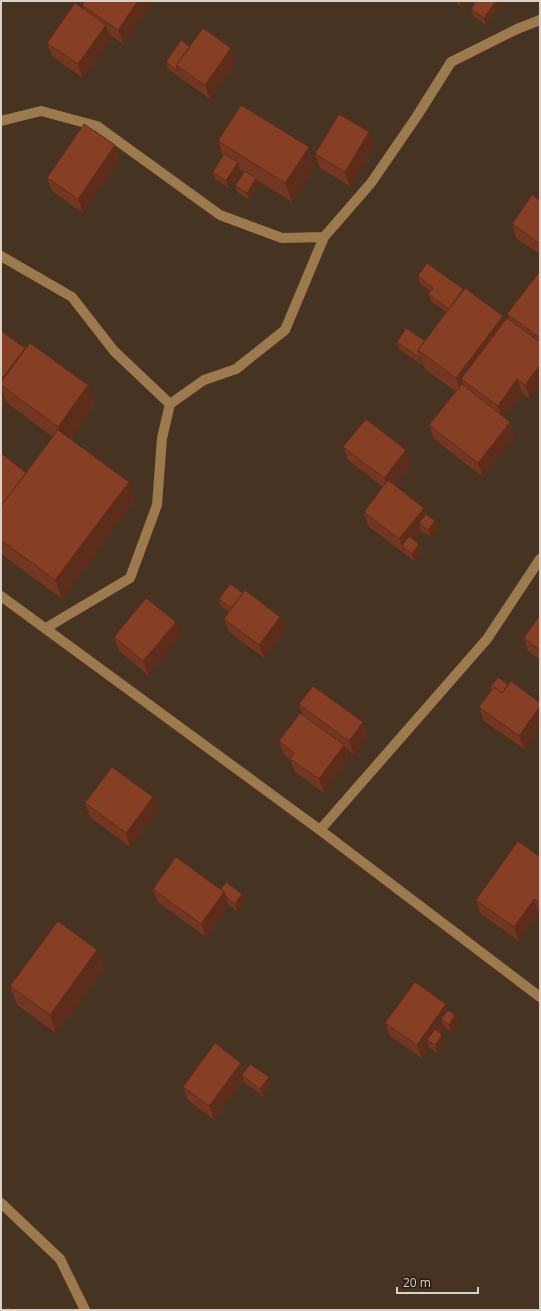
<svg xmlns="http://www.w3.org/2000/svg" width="541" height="1311" font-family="'Open Sans',sans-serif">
<rect width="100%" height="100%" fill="#463322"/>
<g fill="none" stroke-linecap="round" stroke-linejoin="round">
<!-- minor -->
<path stroke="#9d794e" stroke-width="10" d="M 1,121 L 41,111 L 97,126 L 220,215 L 282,238 L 324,237 L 371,183 L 417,116 L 451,62 L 517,29 L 540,20
M 1,256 L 72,297 L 114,351 L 170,404
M 1,596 L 320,830 L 540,997
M 46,628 L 130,578 L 157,505 L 162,438 L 170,404 L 204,380 L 236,369 L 285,330 L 324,237
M 320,830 L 487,639 L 540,559
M 1,1203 L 60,1259 L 85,1310"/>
</g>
<!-- wall -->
<path fill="#733620" d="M 153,1 L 123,44 L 109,34 L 111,38 L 83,78 L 52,56 L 47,43 L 84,9 L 82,5 Z
M 454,1 L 466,1 L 462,7 Z
M 476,1 L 504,1 L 486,25 L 473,16 L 471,9 Z
M 190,47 L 231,48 L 236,62 L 210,99 L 168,69 L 166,62 Z
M 369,132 L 374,146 L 350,186 L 320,168 L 315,154 Z
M 218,141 L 315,166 L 292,202 L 257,180 L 259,185 L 249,200 L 238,193 L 235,186 L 244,172 L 240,170 L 229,188 L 215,179 L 213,172 L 223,156 Z
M 120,159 L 83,213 L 52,191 L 47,178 Z
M 540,201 L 540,254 L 516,238 L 512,224 Z
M 540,271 L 540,385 L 530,399 L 522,393 L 504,418 L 510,422 L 515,436 L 483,477 L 434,439 L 429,425 L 456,392 L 425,369 L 423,364 L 422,365 L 399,349 L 397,342 L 425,341 L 446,312 L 431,301 L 428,294 L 431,291 L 420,284 L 418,276 L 505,321 L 509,319 L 507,314 Z
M 1,327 L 3,332 L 22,346 L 27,347 L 88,385 L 95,404 L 70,438 L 135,500 L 62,599 L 1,554 L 1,453 L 26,473 L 53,437 L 7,403 L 6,401 L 4,403 L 1,401 Z
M 343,447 L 411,464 L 394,485 L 424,508 L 426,514 L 438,528 L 431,537 L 421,531 L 414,540 L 419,544 L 422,552 L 414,561 L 368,526 L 364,512 L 383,487 L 348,460 Z
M 219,599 L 285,630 L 264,658 L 229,632 L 224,619 L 229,612 L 221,606 Z
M 540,615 L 540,660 L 528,651 L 524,638 Z
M 176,622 L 181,635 L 148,675 L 119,651 L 114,637 Z
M 508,685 L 524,749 L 484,721 L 479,707 L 491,691 L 490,688 Z
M 299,704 L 368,736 L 354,755 L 346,748 L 349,759 L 324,793 L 295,772 L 290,760 L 284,755 L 279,741 L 303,715 Z
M 153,797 L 158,811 L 130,847 L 90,817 L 85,803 Z
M 540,857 L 540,913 L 539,913 L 519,941 L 481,914 L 476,900 Z
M 153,889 L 221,889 L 242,894 L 245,901 L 237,911 L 229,905 L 206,937 L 158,902 Z
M 97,950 L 104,969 L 56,1033 L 17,1005 L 10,986 Z
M 446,1004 L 448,1010 L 455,1015 L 458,1022 L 451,1032 L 444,1027 L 440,1033 L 445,1042 L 437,1053 L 429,1047 L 422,1058 L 390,1036 L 385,1023 Z
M 244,1071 L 271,1084 L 263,1096 L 244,1082 L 244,1080 L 214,1120 L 188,1100 L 183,1087 Z"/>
<!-- shaded-wall -->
<path fill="#5e2c1a" d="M 138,1 L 153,1 L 123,44 L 118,30 Z
M 459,1 L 466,1 L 462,7 Z
M 496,1 L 504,1 L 486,25 L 484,18 Z
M 106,25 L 111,38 L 83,78 L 78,64 Z
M 231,48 L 236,62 L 210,99 L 205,85 Z
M 369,132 L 374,146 L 350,186 L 345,172 Z
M 115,145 L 120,159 L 83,213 L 78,199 Z
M 309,147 L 315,166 L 292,202 L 285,183 Z
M 238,162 L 240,170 L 229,188 L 226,181 Z
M 256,178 L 259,185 L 249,200 L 247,193 Z
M 503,316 L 510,335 L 461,379 L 466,392 L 463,397 L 456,378 Z
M 25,348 L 29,360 L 1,385 L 1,380 Z
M 420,357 L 423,364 L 422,365 L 420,358 Z
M 540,365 L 540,385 L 530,399 L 525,385 Z
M 517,379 L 522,393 L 503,420 L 498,406 Z
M 88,385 L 95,404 L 64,445 L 58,427 Z
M 1,388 L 6,401 L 4,403 L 1,394 Z
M 1,402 L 3,409 L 1,412 Z
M 510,422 L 515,436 L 483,477 L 478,463 Z
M 406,450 L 411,464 L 389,492 L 384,478 Z
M 129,482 L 135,500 L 62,599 L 55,580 Z
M 424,508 L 429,521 L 419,523 L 421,531 L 407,550 L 402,546 L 399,539 Z
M 435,521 L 438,528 L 431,537 L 428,530 Z
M 419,544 L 422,552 L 414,561 L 412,554 Z
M 280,617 L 285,630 L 264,658 L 259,645 Z
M 176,622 L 181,635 L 148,675 L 143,661 Z
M 540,706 L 540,727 L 524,749 L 519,736 Z
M 363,722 L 368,736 L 354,755 L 349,741 Z
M 344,745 L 349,759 L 324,793 L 319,779 Z
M 153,797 L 158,811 L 130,847 L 126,833 Z
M 224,892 L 229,905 L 206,937 L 201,924 Z
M 242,894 L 245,901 L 237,911 L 235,904 Z
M 534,899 L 539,913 L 519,941 L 514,927 Z
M 97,950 L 104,969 L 56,1033 L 50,1015 Z
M 446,1004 L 451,1017 L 441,1019 L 444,1027 L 432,1044 L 427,1040 L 429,1047 L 422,1058 L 417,1045 Z
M 455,1015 L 458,1022 L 451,1032 L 449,1025 Z
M 442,1035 L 445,1042 L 437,1053 L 435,1045 Z
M 241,1063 L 246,1077 L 242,1075 L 244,1080 L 214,1120 L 209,1106 Z
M 269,1077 L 271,1084 L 263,1096 L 260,1089 Z"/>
<!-- building -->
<path fill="#863f25" stroke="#5e2c1a" d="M 85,1 L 138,1 L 118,30 L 82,5 Z
M 476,1 L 496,1 L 484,18 L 471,9 Z
M 75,3 L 106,25 L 78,64 L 47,43 Z
M 203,28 L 231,48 L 205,85 L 176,65 Z
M 181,40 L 190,47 L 176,65 L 179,72 L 166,62 Z
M 241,105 L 309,147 L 285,183 L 218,141 Z
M 339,114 L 369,132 L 345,172 L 315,154 Z
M 84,124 L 115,145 L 78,199 L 47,178 Z
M 224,154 L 238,162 L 226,181 L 213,172 Z
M 245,171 L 256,178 L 247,193 L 235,186 Z
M 532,195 L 540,201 L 540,244 L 512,224 Z
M 427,263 L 463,289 L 449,309 L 428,294 L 433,288 L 418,276 Z
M 540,271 L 540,338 L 507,314 Z
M 465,288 L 503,316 L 456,378 L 418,350 Z
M 507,318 L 540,342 L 540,365 L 525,385 L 517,379 L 498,406 L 461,379 Z
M 406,328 L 425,341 L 418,350 L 420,357 L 420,358 L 397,342 Z
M 1,331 L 25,348 L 1,380 Z
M 30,343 L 88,385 L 58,427 L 1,385 L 1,382 Z
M 23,345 L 27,347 L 25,349 L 22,346 Z
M 462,384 L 510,422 L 478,463 L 429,425 Z
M 366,419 L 406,450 L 384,478 L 343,447 Z
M 58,430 L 129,482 L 55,580 L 1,540 L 1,506 Z
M 1,453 L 26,473 L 1,506 Z
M 388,480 L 424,508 L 399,539 L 364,512 Z
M 426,514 L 435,521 L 428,530 L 419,523 Z
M 409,536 L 419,544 L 412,554 L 402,546 Z
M 230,584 L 243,593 L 231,608 L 219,599 Z
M 245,590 L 280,617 L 259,645 L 224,619 Z
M 146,598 L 176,622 L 143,661 L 114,637 Z
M 540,615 L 540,650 L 524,638 Z
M 498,677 L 508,685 L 502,693 L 494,687 L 492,690 L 490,688 Z
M 511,681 L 540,703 L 540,706 L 519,736 L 479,707 L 494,687 L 502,693 Z
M 313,686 L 363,722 L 349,741 L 299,704 Z
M 300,713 L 344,745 L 319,779 L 290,759 L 294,753 L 279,741 Z
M 112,767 L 153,797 L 126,833 L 85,803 Z
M 518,841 L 540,857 L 540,903 L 534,899 L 514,927 L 476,900 Z
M 176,857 L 224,892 L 201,924 L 153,889 Z
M 226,882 L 242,894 L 235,904 L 227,898 L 224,892 L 221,889 Z
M 58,921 L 97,950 L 50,1015 L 10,986 Z
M 415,982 L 446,1004 L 417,1045 L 385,1023 Z
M 448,1010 L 455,1015 L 449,1025 L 441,1019 Z
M 435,1029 L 442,1035 L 435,1045 L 427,1040 Z
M 215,1043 L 241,1063 L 209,1106 L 183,1087 Z
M 250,1064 L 269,1077 L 260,1089 L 242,1075 Z
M 9,1307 L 11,1310 L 4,1310 Z"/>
<!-- border -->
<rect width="541" height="1311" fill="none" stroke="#ddd1c6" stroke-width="4"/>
<!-- scale -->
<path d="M397 1287v6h81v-6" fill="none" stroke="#ddd1c6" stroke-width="2"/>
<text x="403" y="1287" font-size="12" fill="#ddd1c6" stroke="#261d15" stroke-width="3" paint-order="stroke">20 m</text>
</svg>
